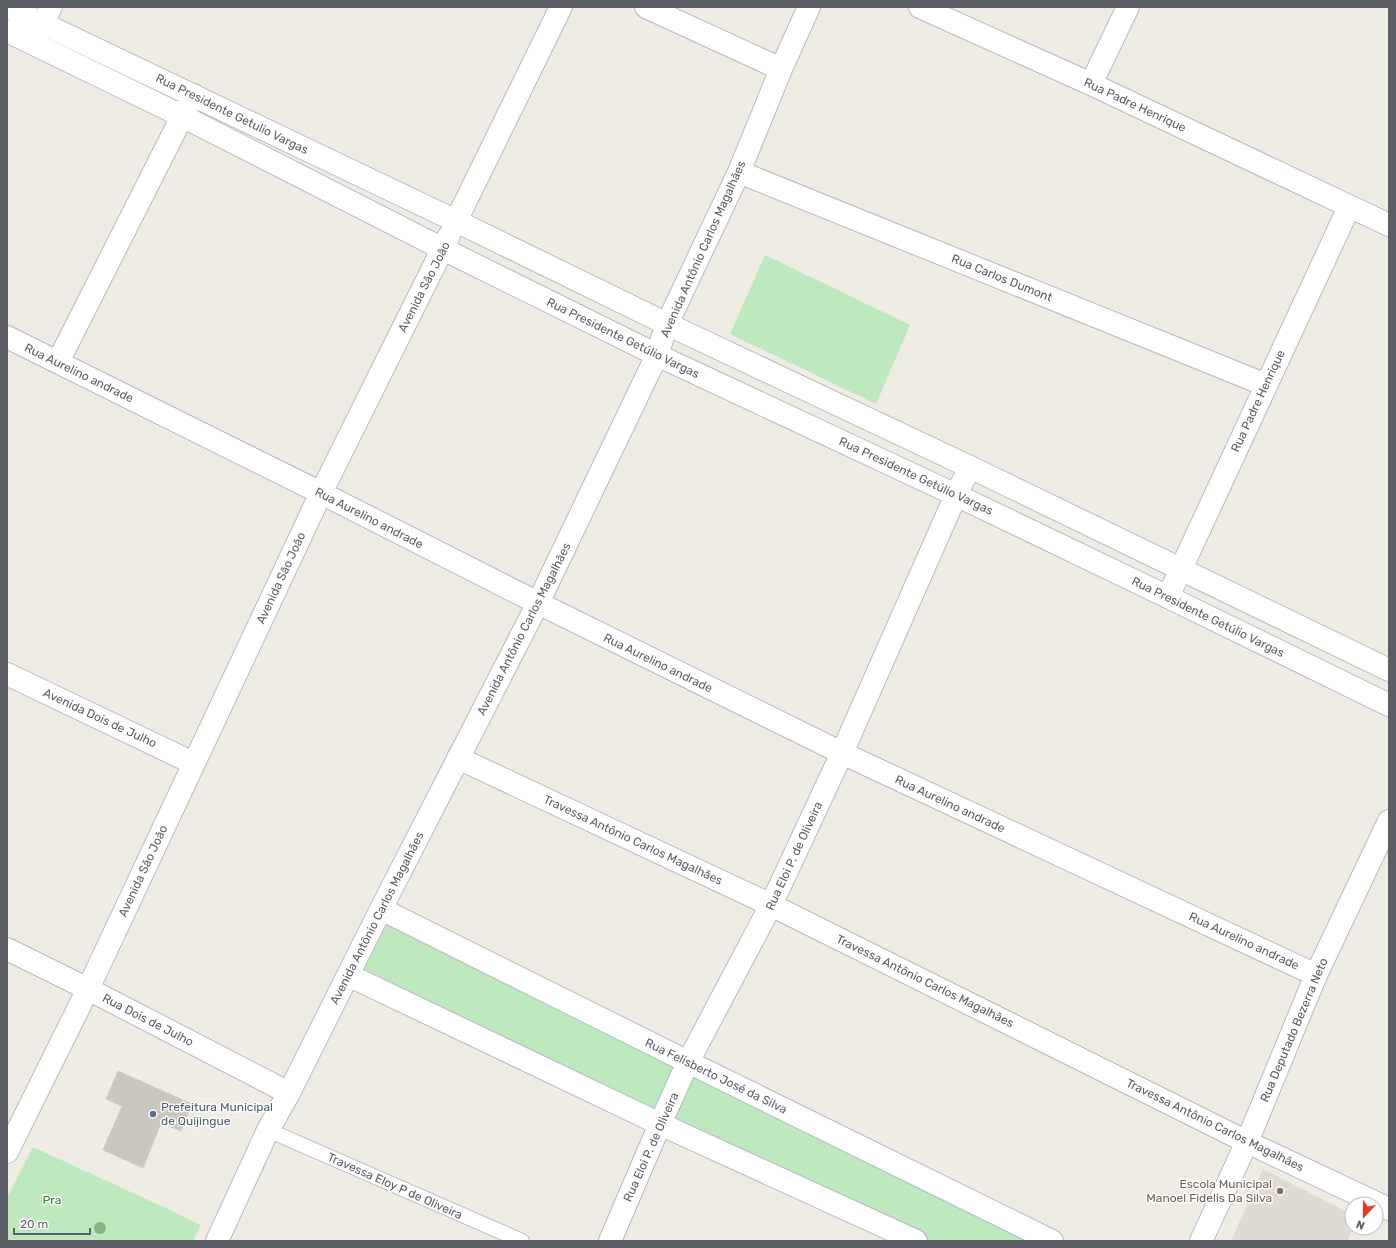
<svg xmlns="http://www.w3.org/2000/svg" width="1396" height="1248" font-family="Rubik,sans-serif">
<rect width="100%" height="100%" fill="#efece3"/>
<!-- education -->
<path fill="#dfdbd2" d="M 1263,1169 L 1352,1214 L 1352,1228 L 1353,1228 L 1348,1241 L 1231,1241 Z"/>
<!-- green -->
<path fill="#bee8bd" d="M 765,255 L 910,325 L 876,404 L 730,334 Z
M 381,909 L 1052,1241 L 916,1241 L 348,975 Z
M 33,1147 L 172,1211 L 201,1225 L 193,1241 L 7,1241 L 7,1198 Z"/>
<!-- building -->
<path fill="#cac6c0" stroke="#d4cdc1" d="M 118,1071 L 192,1104 L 181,1131 L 161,1123 L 143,1168 L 103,1150 L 122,1106 L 106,1099 Z"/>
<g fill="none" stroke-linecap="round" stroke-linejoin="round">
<defs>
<path id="lane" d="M 268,1130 L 522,1241"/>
<path id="street" d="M 646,7 L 781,69
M 920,7 L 1091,84 L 1389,225
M 33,42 L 51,7
M 1091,84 L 1128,7
M 739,172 L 1266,385
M 456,221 L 561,7
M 7,337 L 321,493 L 538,603 L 842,753 L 1316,975
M 58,362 L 193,95
M 1168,597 L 1349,207
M 7,674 L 193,763
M 458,758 L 771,905 L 1247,1142 L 1389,1209
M 381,909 L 688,1062 L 1052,1241
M 7,949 L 88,989 L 289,1093
M 348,975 L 660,1124 L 916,1241
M 217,1241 L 268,1130 L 289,1093 L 381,909 L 538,603 L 657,355 L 667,324 L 739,172 L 781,69 L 809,7
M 610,1241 L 660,1124 L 688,1062 L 771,905 L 842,753 L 956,495 L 970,467"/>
<path id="secondary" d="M 8,7 L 456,221 L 667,324 L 970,467 L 1389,670
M 7,31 L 182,116 L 443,249 L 657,355 L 956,495 L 1168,597 L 1389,705
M 7,1152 L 88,989 L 321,493 L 449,236
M 1201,1241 L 1247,1142 L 1316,975 L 1389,821"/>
</defs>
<!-- lane casing -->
<use href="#lane" stroke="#b6b9be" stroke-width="16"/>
<!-- street casing -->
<use href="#street" stroke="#b6b9be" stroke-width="24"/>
<!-- secondary casing -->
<use href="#secondary" stroke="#b6bac0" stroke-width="24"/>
<!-- lane -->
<use href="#lane" stroke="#fff" stroke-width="14"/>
<!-- street -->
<use href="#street" stroke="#fff" stroke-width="22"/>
<!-- secondary -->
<use href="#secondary" stroke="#fff" stroke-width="22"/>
</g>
<!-- trees -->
<circle fill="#85b481" cx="100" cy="1228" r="6"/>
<!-- markers -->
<circle fill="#5c6f8a" stroke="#fff" stroke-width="1.5" cx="153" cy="1114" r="4"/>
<circle fill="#8d6e63" stroke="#fff" stroke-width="1.5" cx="1280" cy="1191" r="4"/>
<g text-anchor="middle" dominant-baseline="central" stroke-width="3" stroke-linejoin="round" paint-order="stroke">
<!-- street labels -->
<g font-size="12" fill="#5b5f65" stroke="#fff">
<text transform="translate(1135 105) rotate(25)">Rua Padre Henrique</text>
<text transform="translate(232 114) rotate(26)">Rua Presidente Getulio Vargas</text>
<text transform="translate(703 249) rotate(-66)">Avenida Antônio Carlos Magalhães</text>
<text transform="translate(1002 278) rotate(22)">Rua Carlos Dumont</text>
<text transform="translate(424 287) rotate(-63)">Avenida São João</text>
<text transform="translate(623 338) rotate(26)">Rua Presidente Getúlio Vargas</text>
<text transform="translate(79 373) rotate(26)">Rua Aurelino andrade</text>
<text transform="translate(1258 401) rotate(-65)">Rua Padre Henrique</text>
<text transform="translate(916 476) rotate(25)">Rua Presidente Getúlio Vargas</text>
<text transform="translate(369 518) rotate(27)">Rua Aurelino andrade</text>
<text transform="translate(281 578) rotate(-65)">Avenida São João</text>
<text transform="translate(1208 617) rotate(26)">Rua Presidente Getúlio Vargas</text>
<text transform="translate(524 629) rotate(-63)">Avenida Antônio Carlos Magalhães</text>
<text transform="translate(658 663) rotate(26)">Rua Aurelino andrade</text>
<text transform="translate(100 718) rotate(25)">Avenida Dois de Julho</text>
<text transform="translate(950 804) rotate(25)">Rua Aurelino andrade</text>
<text transform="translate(633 840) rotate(25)">Travessa Antônio Carlos Magalhães</text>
<text transform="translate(794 856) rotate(-65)">Rua Eloi P. de Oliveira</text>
<text transform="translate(143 871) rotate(-65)">Avenida São João</text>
<text transform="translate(377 918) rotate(-63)">Avenida Antônio Carlos Magalhães</text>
<text transform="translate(1244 941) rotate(25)">Rua Aurelino andrade</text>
<text transform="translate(925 981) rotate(26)">Travessa Antônio Carlos Magalhães</text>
<text transform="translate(148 1020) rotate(27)">Rua Dois de Julho</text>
<text transform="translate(1294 1030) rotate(-67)">Rua Deputado Bezerra Neto</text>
<text transform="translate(716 1076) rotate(26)">Rua Felisberto José da Silva</text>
<text transform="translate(1215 1125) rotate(26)">Travessa Antônio Carlos Magalhães</text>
<text transform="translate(651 1147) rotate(-66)">Rua Eloi P. de Oliveira</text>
<text transform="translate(395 1186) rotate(24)">Travessa Eloy P de Oliveira</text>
</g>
<!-- service labels -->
<g font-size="12" fill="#4e5e75" stroke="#fff" text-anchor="start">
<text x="161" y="1107">Prefeitura Municipal<tspan x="161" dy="14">de Quijingue</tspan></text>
</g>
<!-- education labels -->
<g font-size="12" fill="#785e54" stroke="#fff" text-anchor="end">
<text x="1272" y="1184">Escola Municipal<tspan x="1272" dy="14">Manoel Fidelis Da Silva</tspan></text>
</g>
<!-- park labels -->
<g font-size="12" fill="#2f8731" stroke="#fff">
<text x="52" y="1200">Pra</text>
</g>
</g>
<!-- border -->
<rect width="1396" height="1248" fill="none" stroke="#5b5f65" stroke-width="16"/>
<!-- north arrow -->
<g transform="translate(1364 1216) rotate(202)"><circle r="19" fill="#ffffff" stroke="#bdbfc1"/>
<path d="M0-3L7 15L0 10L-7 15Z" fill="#f42f24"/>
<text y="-6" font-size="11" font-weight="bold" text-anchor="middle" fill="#5b5f65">N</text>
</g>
<!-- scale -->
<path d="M14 1228v6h76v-6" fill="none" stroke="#5b5f65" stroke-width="2"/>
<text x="20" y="1228" font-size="12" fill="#5b5f65" stroke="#ffffff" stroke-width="3" paint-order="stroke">20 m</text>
</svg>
